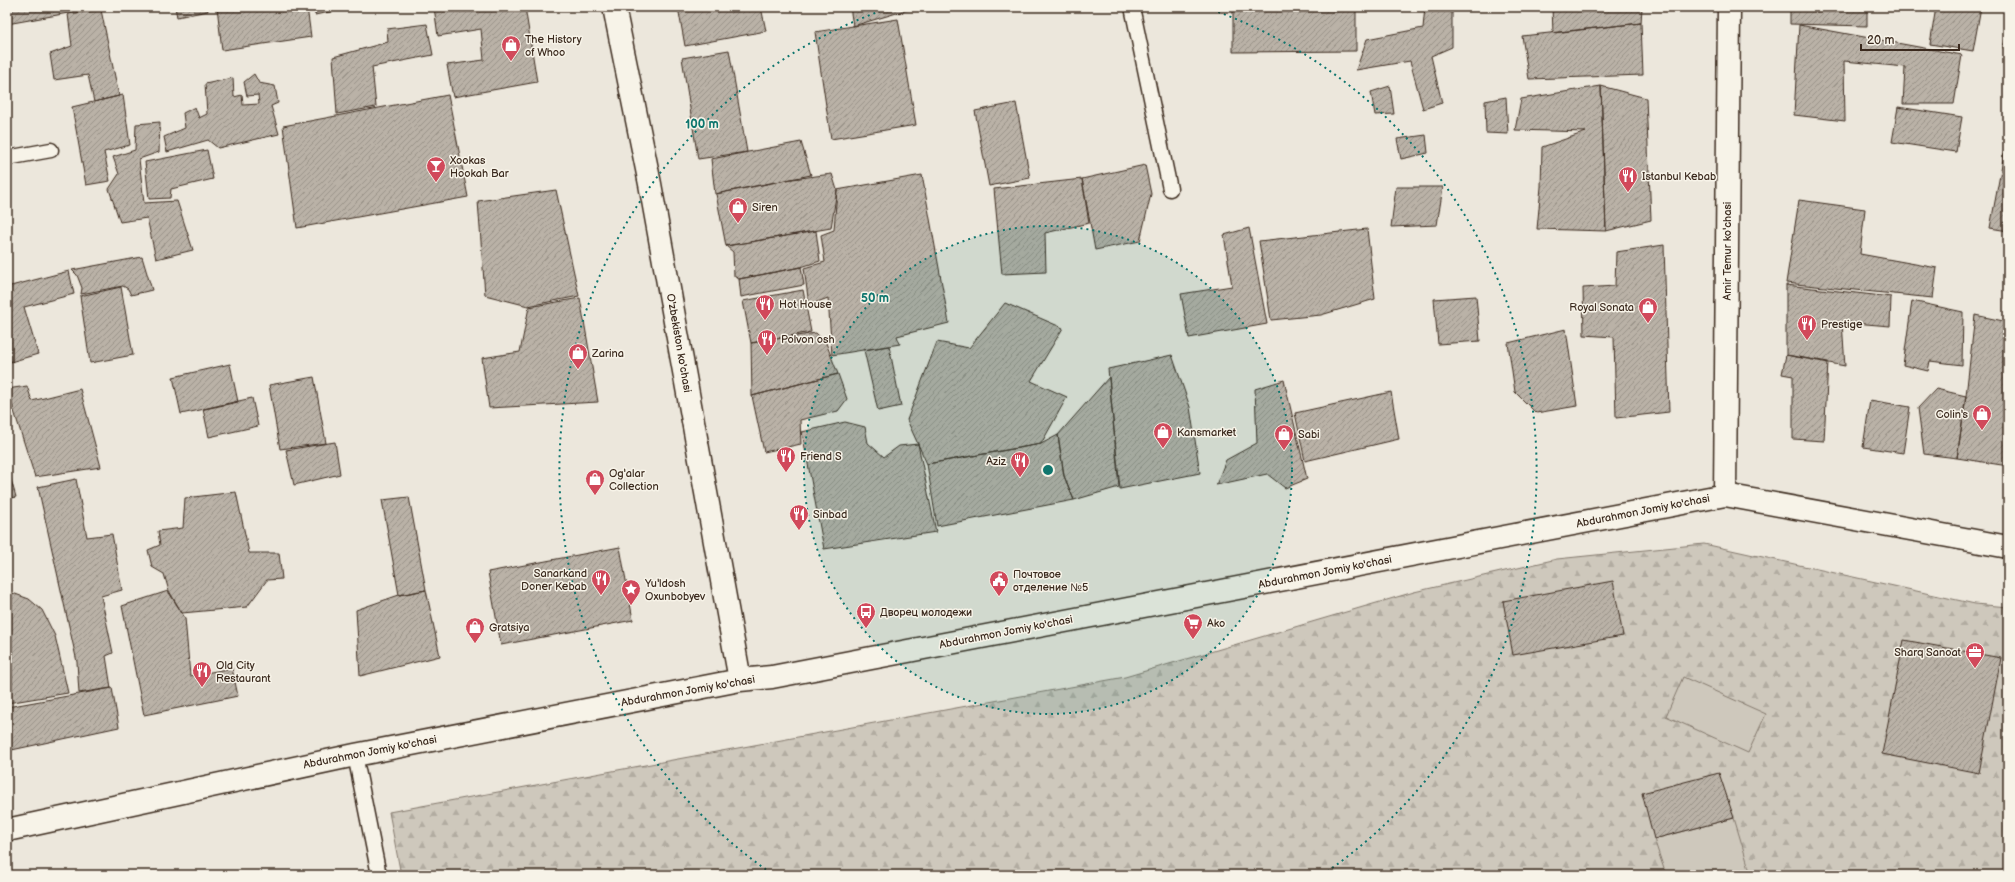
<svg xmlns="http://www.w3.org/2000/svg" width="2015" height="882" font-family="'Balsamiq Sans',sans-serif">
<defs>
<pattern id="forest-firs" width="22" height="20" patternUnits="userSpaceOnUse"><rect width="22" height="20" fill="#cec8bc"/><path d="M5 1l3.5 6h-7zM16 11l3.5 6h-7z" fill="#b2aca1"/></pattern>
<pattern id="building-hatch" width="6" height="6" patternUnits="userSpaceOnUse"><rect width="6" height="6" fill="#bab2a7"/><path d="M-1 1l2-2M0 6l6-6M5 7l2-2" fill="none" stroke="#989187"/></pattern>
</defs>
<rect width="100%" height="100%" fill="#ece7dc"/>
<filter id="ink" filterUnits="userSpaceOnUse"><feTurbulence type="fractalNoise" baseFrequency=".025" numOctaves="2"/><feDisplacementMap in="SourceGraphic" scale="8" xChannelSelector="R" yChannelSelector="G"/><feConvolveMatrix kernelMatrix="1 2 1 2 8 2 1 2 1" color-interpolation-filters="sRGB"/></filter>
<g filter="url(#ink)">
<!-- forest -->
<path fill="url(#forest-firs)" stroke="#84796d" d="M 1704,544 L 1975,604 L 2008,607 L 2008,875 L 401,875 L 389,812 L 1125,677 L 1414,592 L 1557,559 Z"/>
<!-- pitch -->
<path fill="#cec8bc" stroke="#84796d" d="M 1683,677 L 1766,714 L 1748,753 L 1666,716 Z
M 1734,818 L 1751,875 L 1666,875 L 1654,839 Z"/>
<!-- building -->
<path fill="url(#building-hatch)" stroke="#3b2a1e" d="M 7,7 L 102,7 L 7,24 Z
M 175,7 L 207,7 L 208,11 L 177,17 Z
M 217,7 L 307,7 L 311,37 L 222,50 Z
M 314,7 L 353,7 L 315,15 Z
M 434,7 L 525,7 L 537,82 L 453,97 L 447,65 L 484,60 L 481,29 L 438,36 Z
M 678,7 L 733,7 L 733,9 L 761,7 L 766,31 L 685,46 Z
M 850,7 L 917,7 L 853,26 Z
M 1233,7 L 1356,7 L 1356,51 L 1233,52 Z
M 1425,7 L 1452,7 L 1452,47 L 1431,56 L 1442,103 L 1423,109 L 1410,61 L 1356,70 L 1367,39 L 1423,28 Z
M 1552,7 L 1642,7 L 1641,23 L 1553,33 Z
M 1790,7 L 1867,7 L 1867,26 L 1790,24 Z
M 1936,7 L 1981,7 L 1973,51 L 1930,44 Z
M 101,10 L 119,96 L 94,102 L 88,75 L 54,80 L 50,54 L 72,46 L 68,14 Z
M 898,19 L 916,125 L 831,139 L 815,32 Z
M 1641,23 L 1643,75 L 1529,79 L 1522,36 Z
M 427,24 L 433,55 L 372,67 L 376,107 L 337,114 L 333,57 L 388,42 L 387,29 Z
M 1799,25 L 1962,55 L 1954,104 L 1903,104 L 1905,67 L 1844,61 L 1845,121 L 1794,115 Z
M 2008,29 L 2008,49 L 2003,48 Z
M 729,50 L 747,152 L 698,159 L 682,58 Z
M 254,74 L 259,83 L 275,86 L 278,103 L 271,106 L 279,134 L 218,148 L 208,140 L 167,152 L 164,137 L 185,128 L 183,113 L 195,107 L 199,118 L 207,114 L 205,84 L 233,78 L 234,97 L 242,95 L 243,105 L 259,104 L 258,95 L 247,96 L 244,82 Z
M 1390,86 L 1394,114 L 1375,115 L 1371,92 Z
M 1601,86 L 1646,98 L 1651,220 L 1606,231 Z
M 1601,86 L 1606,231 L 1537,229 L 1541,187 L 1542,147 L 1586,132 L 1515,130 L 1521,99 Z
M 123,95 L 130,145 L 104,152 L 110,181 L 86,185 L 72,107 Z
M 448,95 L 468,197 L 297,228 L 283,126 Z
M 1506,97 L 1508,134 L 1486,133 L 1485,101 Z
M 1016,103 L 1030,178 L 989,186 L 975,111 Z
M 1898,107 L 1962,117 L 1956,152 L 1892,142 Z
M 160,122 L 159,152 L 139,159 L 144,203 L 177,201 L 193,250 L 156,259 L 147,218 L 120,222 L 109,189 L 119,174 L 113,157 L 135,150 L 136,124 Z
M 2008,132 L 2008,231 L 1990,228 Z
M 1426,135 L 1428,153 L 1401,159 L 1397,139 Z
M 801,142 L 811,175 L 715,194 L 711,159 Z
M 207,150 L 213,179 L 171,189 L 170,198 L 149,199 L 145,162 Z
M 1145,165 L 1151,194 L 1140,241 L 1095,250 L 1082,179 Z
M 832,174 L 837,190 L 831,228 L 726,246 L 716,194 L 792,179 Z
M 922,175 L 949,323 L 897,336 L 900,344 L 832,355 L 828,298 L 809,305 L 804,268 L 825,262 L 821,235 L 834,230 L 837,190 Z
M 1082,179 L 1089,223 L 1045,233 L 1046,272 L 1002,274 L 994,189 Z
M 1396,187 L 1443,187 L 1437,225 L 1391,227 Z
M 556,190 L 579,296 L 528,306 L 485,295 L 478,201 Z
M 1799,200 L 1865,209 L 1860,254 L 1937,268 L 1933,298 L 1786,283 Z
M 1249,228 L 1267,324 L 1189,338 L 1181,294 L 1232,286 L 1224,235 Z
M 1367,229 L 1375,299 L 1321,315 L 1271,320 L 1259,241 Z
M 816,231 L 820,261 L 801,267 L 739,279 L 734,276 L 733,252 L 726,246 Z
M 1664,245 L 1669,412 L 1616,418 L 1614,337 L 1584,335 L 1583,288 L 1615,286 L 1616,252 Z
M 142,257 L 152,290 L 131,295 L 128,289 L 123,286 L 81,294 L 82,288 L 77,275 L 72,270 Z
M 801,267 L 804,285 L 741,297 L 739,279 Z
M 69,271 L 74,294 L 24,307 L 38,354 L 7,363 L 7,287 Z
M 1786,285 L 1891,297 L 1890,326 L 1842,322 L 1845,366 L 1786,355 Z
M 121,287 L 133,355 L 90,363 L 80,296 Z
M 803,290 L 811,332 L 751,343 L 743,301 Z
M 1476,296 L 1480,341 L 1438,344 L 1434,299 Z
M 580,298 L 598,402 L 489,408 L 482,358 L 520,352 L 529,307 Z
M 1912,301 L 1963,312 L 1962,365 L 1930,361 L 1928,371 L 1903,365 Z
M 1005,303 L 1063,328 L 1031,381 L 1067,397 L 1041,444 L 927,464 L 907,420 L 937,342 L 969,348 Z
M 1975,315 L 2008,322 L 2008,466 L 1957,458 L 1966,396 Z
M 1566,329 L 1577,406 L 1536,413 L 1515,392 L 1508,343 Z
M 816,333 L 826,343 L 838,374 L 752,396 L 751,343 Z
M 889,346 L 901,406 L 878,411 L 864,350 Z
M 1172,355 L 1190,407 L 1200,473 L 1120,489 L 1108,369 Z
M 1786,355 L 1828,362 L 1824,441 L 1793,439 L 1793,376 L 1782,374 Z
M 230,364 L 238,402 L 181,414 L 173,377 Z
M 838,374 L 847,399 L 838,411 L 800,420 L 801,444 L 764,452 L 752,396 Z
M 314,377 L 326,443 L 280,449 L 269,385 Z
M 1109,377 L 1119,487 L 1074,500 L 1064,476 L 1058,435 Z
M 1284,380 L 1307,479 L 1285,488 L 1267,474 L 1216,485 L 1226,460 L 1257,443 L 1255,389 Z
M 27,386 L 32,401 L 80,389 L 101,467 L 35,477 L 7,389 Z
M 1936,389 L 1966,396 L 1957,458 L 1924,454 L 1918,408 Z
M 1391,392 L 1399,439 L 1305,461 L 1295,413 Z
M 252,398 L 258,426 L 209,437 L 203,409 Z
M 1870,400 L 1910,407 L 1903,453 L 1863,447 Z
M 845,422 L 865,427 L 868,443 L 884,457 L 899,446 L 918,444 L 936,532 L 824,549 L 802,432 Z
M 1058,435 L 1064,476 L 1074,500 L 937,526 L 927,464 L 1041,444 Z
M 335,442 L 340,474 L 294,485 L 286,450 Z
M 7,466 L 16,497 L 7,499 Z
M 76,479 L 87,537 L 112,534 L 122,590 L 101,596 L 113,653 L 106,656 L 111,688 L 79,693 L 77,662 L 38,487 Z
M 236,492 L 249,553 L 279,553 L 282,579 L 267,580 L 247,607 L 182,613 L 169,591 L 164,574 L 152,567 L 148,550 L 160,545 L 158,531 L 183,528 L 185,498 Z
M 409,497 L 426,590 L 399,595 L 382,500 Z
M 620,547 L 633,620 L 501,645 L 488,572 Z
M 1613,581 L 1623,636 L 1513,655 L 1503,601 Z
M 426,590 L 440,656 L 360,676 L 356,610 L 399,595 Z
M 7,591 L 29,599 L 42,610 L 55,636 L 68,693 L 7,703 Z
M 168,591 L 185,618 L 190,676 L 232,668 L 238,696 L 144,715 L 122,606 Z
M 1904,640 L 2001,658 L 1979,773 L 1882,754 Z
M 112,688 L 119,727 L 7,751 L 7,707 Z
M 1719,773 L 1734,818 L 1654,839 L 1642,793 Z"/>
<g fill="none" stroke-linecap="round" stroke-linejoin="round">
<defs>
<path id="service" d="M 1132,7 L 1170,189
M 7,158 L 51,150
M 355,755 L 379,875"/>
<path id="secondary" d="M 614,7 L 650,184 L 740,680
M 1725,495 L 1729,7
M 7,830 L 355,755 L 740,680 L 772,677 L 1725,495 L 2008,547"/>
</defs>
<!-- service casing -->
<use href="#service" stroke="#3b2a1e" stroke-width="17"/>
<!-- secondary casing -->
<use href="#secondary" stroke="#3b2a1e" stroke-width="25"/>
<!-- service -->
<use href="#service" stroke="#f7f3e8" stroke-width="14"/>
<!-- secondary -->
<use href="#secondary" stroke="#f7f3e8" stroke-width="22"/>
</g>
</g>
<!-- distance rings -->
<circle cx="1048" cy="470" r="244" fill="#0f766e" fill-opacity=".12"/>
<g fill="none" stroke="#0f766e" stroke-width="2" stroke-dasharray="2 4">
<circle cx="1048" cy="470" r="244"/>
<path d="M771 873A489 489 0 0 1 889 8M1207 8A489 489 0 0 1 1325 873"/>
</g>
<!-- icons -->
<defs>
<symbol id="shop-pin" viewBox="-11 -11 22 30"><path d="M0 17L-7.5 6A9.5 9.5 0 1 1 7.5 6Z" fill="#d1495b" stroke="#f7f3e8"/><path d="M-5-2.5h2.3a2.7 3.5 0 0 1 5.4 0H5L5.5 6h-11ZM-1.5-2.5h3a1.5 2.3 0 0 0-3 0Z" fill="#fff"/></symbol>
<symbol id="bar-pin" viewBox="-11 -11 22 30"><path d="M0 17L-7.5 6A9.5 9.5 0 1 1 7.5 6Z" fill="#d1495b" stroke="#f7f3e8"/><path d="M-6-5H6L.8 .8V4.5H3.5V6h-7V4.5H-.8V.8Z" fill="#fff"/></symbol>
<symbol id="restaurant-pin" viewBox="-11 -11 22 30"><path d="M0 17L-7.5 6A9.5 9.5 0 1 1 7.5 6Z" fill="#d1495b" stroke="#f7f3e8"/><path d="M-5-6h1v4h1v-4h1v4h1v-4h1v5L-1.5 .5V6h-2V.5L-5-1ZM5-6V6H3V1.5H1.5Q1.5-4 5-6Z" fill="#fff"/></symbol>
<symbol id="civic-pin" viewBox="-11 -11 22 30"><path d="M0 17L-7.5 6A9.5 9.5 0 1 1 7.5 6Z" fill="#d1495b" stroke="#f7f3e8"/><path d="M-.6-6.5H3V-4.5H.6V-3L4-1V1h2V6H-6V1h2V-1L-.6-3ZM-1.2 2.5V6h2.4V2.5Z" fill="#fff"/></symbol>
<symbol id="sight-pin" viewBox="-11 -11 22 30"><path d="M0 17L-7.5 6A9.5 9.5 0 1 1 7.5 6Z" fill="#d1495b" stroke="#f7f3e8"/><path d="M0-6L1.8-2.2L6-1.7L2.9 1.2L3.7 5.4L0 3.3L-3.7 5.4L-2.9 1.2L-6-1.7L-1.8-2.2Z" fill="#fff"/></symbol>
<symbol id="bus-pin" viewBox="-11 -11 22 30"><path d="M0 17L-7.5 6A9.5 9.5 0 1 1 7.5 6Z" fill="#d1495b" stroke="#f7f3e8"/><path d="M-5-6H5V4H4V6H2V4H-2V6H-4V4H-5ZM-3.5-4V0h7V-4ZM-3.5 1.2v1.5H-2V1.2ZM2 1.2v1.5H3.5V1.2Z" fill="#fff"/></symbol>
<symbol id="supermarket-pin" viewBox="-11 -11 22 30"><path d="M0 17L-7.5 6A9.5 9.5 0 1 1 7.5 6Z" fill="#d1495b" stroke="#f7f3e8"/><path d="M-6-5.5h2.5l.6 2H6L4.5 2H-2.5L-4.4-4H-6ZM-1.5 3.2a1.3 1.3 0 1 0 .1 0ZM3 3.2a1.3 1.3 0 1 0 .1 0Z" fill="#fff"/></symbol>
<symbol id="office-pin" viewBox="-11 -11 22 30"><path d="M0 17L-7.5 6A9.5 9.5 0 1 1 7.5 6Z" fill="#d1495b" stroke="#f7f3e8"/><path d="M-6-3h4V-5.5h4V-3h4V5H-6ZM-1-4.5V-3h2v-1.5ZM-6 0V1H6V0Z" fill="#fff"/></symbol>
</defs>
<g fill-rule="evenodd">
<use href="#shop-pin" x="500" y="34" width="22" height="30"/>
<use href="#bar-pin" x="425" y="155" width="22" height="30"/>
<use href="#restaurant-pin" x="1617" y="165" width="22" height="30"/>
<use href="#shop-pin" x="727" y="196" width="22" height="30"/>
<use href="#restaurant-pin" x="754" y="293" width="22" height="30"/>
<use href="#shop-pin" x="1637" y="296" width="22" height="30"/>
<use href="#restaurant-pin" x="1796" y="313" width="22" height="30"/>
<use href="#restaurant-pin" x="756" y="328" width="22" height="30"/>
<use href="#shop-pin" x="567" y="342" width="22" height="30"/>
<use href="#shop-pin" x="1971" y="403" width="22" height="30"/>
<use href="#shop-pin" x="1152" y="421" width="22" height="30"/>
<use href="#shop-pin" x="1273" y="423" width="22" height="30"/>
<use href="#restaurant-pin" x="775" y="445" width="22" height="30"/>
<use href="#restaurant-pin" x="1009" y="450" width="22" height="30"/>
<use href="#shop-pin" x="584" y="468" width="22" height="30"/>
<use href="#restaurant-pin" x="788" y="503" width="22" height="30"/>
<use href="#restaurant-pin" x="590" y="568" width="22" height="30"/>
<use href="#civic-pin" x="988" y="569" width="22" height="30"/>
<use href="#sight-pin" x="620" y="578" width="22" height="30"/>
<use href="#bus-pin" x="855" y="601" width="22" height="30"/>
<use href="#supermarket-pin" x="1182" y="612" width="22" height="30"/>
<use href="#shop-pin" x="464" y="616" width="22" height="30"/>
<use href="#office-pin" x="1964" y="641" width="22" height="30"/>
<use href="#restaurant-pin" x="191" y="660" width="22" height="30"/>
</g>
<g text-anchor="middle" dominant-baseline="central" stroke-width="3" stroke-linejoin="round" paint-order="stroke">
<!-- poi labels -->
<g font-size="11" fill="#3b2a1e" stroke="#f7f3e8" text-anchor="start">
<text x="525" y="39">The History<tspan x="525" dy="13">of Whoo</tspan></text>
<text x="450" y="160">Xookas<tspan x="450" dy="13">Hookah Bar</tspan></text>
<text x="1642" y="176">Istanbul Kebab</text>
<text x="752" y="207">Siren</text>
<text x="779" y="304">Hot House</text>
<text x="1634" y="307" text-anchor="end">Royal Sonata</text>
<text x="1821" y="324">Prestige</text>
<text x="781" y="339">Polvon osh</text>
<text x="592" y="353">Zarina</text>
<text x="1968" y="414" text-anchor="end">Colin's</text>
<text x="1177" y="432">Kansmarket</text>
<text x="1298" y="434">Sabi</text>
<text x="800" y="456">Friend S</text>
<text x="1006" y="461" text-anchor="end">Aziz</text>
<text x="609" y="473">Og'alar<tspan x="609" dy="13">Collection</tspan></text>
<text x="813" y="514">Sinbad</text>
<text x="587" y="573" text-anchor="end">Sanarkand<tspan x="587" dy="13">Doner Kebab</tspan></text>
<text x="1013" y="574">Почтовое<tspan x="1013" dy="13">отделение №5</tspan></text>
<text x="645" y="583">Yu'ldosh<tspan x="645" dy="13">Oxunbobyev</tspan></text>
<text x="880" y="612">Дворец молодежи</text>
<text x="1207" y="623">Ako</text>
<text x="489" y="627">Gratsiya</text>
<text x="1961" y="652" text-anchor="end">Sharq Sanoat</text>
<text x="216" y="665">Old City<tspan x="216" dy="13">Restaurant</tspan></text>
</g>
<!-- street labels -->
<g font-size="11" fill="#3b2a1e" stroke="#f7f3e8">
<text transform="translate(1727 251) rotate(-90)">Amir Temur ko'chasi</text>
<text transform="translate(679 343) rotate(80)">O'zbekiston ko'chasi</text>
<text transform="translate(1643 511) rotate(-11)">Abdurahmon Jomiy ko'chasi</text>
<text transform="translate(1325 572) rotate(-11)">Abdurahmon Jomiy ko'chasi</text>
<text transform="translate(1006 632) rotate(-11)">Abdurahmon Jomiy ko'chasi</text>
<text transform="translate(688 691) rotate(-10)">Abdurahmon Jomiy ko'chasi</text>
<text transform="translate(370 752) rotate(-11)">Abdurahmon Jomiy ko'chasi</text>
</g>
</g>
<circle cx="1048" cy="470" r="6" fill="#0f766e" stroke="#f7f3e8" stroke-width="2"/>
<g font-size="12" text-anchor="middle" font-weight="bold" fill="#0f766e" stroke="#f7f3e8" stroke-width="3" stroke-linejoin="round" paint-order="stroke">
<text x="702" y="128">100 m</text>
<text x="875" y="302">50 m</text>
</g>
<!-- margin -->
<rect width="2015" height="882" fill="none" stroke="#f7f3e8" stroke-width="24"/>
<rect x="12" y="12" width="1991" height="858" fill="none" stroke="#3b2a1e" stroke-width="1.5" filter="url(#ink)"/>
<!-- scale -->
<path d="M1861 44v6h98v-6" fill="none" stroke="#3b2a1e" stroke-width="2"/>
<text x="1867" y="44" font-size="12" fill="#3b2a1e" stroke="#f7f3e8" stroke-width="3" paint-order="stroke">20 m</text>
</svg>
